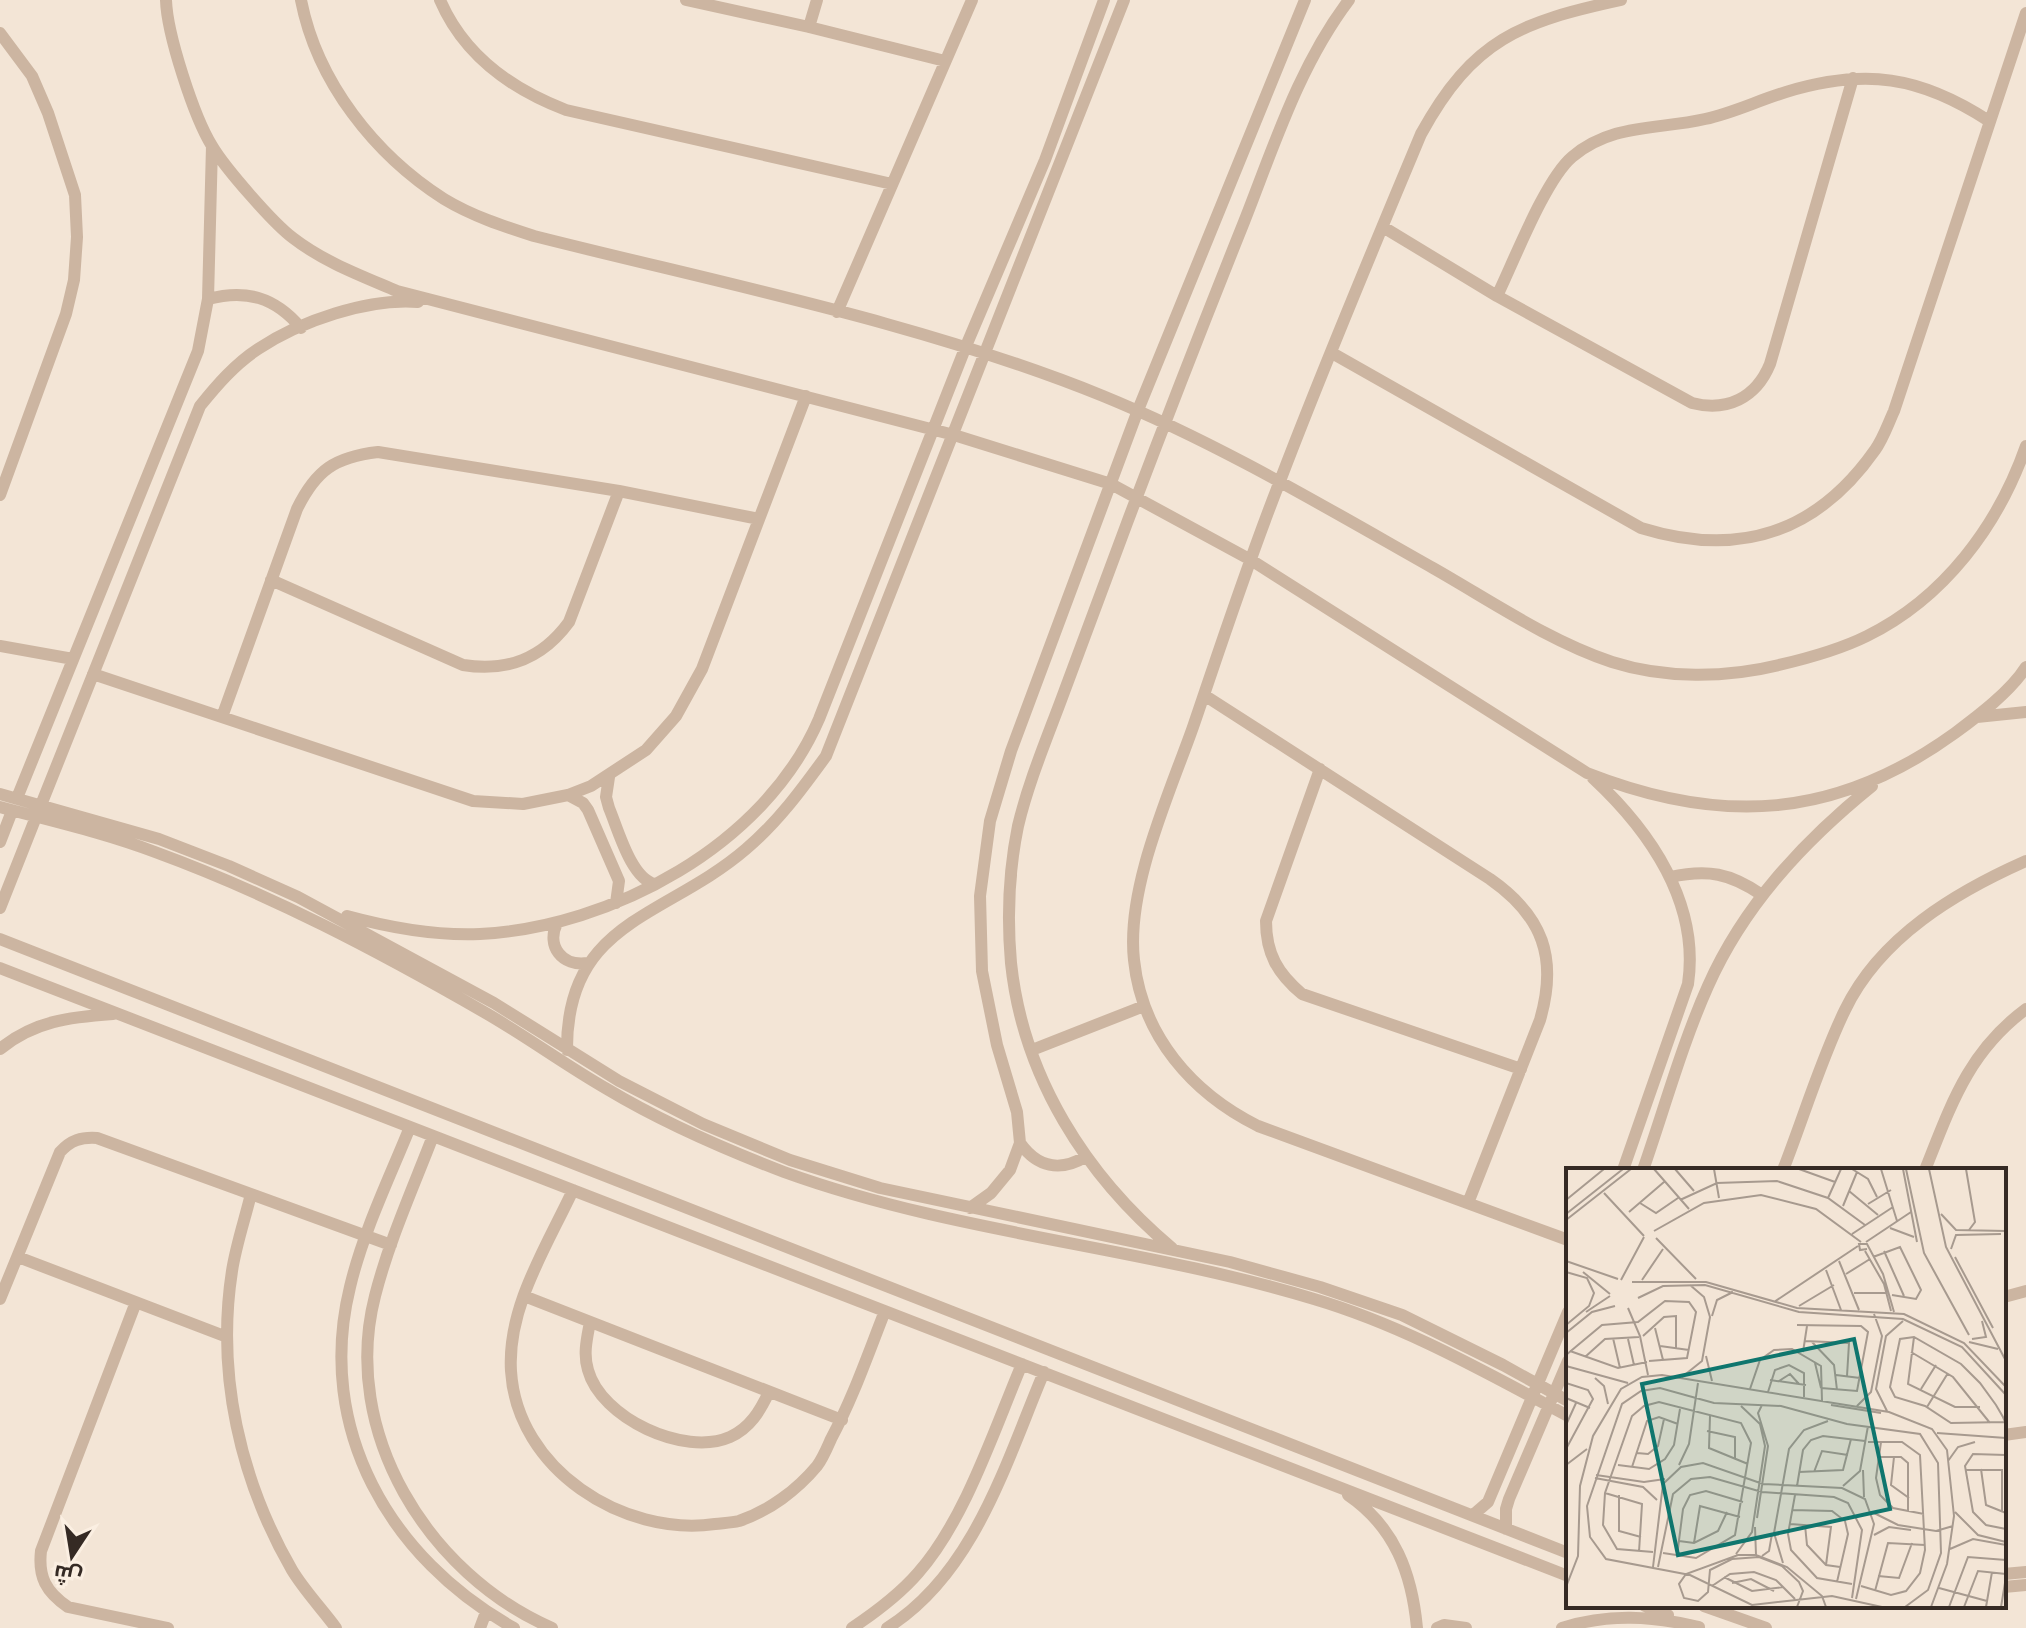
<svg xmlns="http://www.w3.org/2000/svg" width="2026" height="1628" font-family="'Fira Sans',Cairo,sans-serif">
<rect width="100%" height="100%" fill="#f3e5d6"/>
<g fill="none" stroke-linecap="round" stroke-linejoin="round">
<!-- minor -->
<path stroke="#ccb5a1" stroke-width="12" d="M 166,0 C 167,34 194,117 212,146 C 225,168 273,223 293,238 C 324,262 362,276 397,291 L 954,435 L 1111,484 L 1251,560 L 1587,773 C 1722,826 1836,819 1955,733 C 1978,716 2011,691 2026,667
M 301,0 C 317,82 375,155 444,199 C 472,216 503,226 534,236 C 724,284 923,323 1103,396 C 1218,443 1325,507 1433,568 C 1491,601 1549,641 1612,662 C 1665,679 1726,678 1779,665 C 1809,658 1839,650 1867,636 C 1944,598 1998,526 2026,446
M 440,0 C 464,56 511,89 566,110 L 892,184
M 686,0 L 809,27 L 945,61
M 809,27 L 817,0
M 0,33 L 32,76 L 48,113 L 75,195 L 77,237 L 74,280 L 66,314 L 0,495
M 1383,227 L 1497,296 L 1692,403 C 1727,412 1756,398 1770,364 L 1853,78
M 1497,296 C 1514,261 1545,180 1572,157 C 1612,123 1658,130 1705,119 C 1733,113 1759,100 1786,92 C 1865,68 1920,76 1989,121
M 208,299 C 246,289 275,297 301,328
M 837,312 L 972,0
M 1332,353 L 1641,528 C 1738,558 1816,534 1875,450 C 1883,439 1888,424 1894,411 L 2026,13
M 271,580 L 463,665 C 507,672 542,659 569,622 L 619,491
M 0,646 L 73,659
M 93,674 L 473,801 L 523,804 L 568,795 L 591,786 L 646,750 L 676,716 L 702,669 L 806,396
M 1204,695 L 1490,879 C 1543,916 1558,958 1540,1020 L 1468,1203
M 222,717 L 297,509 C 316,470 335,457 378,452 L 619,491 L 759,519
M 1977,717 L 2026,712
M 1320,769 L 1266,921 C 1266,954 1278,974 1302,994 L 1521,1069
M 609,777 L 606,797 L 609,808 C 618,829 631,879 655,884
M 1593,778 C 1650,831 1700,903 1688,984 L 1623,1170
M 0,794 L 159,839 L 229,866 L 298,897 L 494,1003 L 619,1081 L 703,1124 L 790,1160 L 880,1188 L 1230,1262 L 1320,1287 L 1402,1315 L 1503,1365 L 1568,1401
M 568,795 L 583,803 L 588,810 L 619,881 L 616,903
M 17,798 L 198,351 L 208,299 L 212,146
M 41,805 L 200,406 C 217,385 235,364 258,349 C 300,321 368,298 418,302
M 0,807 C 52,821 105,833 155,852 C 270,894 378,951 484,1012 C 526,1036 565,1065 607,1089 C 662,1122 724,1149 784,1172 C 955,1234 1140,1246 1314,1299 C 1405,1326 1485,1372 1568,1416
M 0,842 L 12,811
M 1670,877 C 1708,869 1730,873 1762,895
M 0,908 L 36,817
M 347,916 C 391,928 434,936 480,934 C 612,927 765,845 819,719 L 966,346 L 1045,160 L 1104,0
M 557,923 C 546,946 562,967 588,963
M 0,939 L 1568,1553
M 0,968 L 1568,1576
M 0,1049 C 34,1021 70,1017 113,1014
M 567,1050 C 566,920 666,918 746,849 C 778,822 802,789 826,756 L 1124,0
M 1032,1050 L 1144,1006
M 410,1127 C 389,1179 363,1232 350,1287 C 315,1429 390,1559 514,1628
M 433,1136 C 413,1188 389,1241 375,1296 C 340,1432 428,1574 552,1628
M 1020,1143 C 1037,1167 1060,1172 1085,1157
M 1643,1170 C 1664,1110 1682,1044 1708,986 C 1744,905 1804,841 1872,786
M 1783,1170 C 1803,1119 1821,1059 1845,1010 C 1880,937 1956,892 2026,861
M 1925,1170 C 1951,1105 1968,1052 2026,1009
M 573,1190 C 547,1246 507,1307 511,1371 C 517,1469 623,1537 715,1524 C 722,1523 731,1523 739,1521 C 769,1511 797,1490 817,1466 C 823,1458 827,1448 831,1439 C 853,1398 868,1354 885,1311
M 251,1194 C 245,1219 236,1245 232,1271 C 216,1374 240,1480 292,1570 C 304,1590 322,1609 336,1628
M 970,1208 L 991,1193 L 1010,1170 L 1020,1143 L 1017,1112 L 997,1045 L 982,971 L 980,896 L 990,821 L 1011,751 L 1138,410 L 1305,0
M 1568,1240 L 1258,1126 C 1192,1093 1142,1036 1134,960 C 1126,888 1169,795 1193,727 C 1221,645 1248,562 1280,481 C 1324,365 1373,249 1421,134 C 1473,39 1520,22 1621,0
M 1172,1248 C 1086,1176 1023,1077 1011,963 C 1007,918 1009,870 1018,826 C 1028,784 1045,743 1060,703 C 1082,643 1105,583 1127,523 C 1165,422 1204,322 1244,222 C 1274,146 1299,66 1349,0
M 18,1257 L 227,1337
M 524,1296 L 842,1420
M 2004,1297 L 2026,1291
M 0,1299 L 60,1152 C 71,1140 81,1137 97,1138 L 391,1245
M 136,1302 L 41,1551 C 38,1577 46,1592 68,1607 L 168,1628
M 590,1322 C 587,1338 583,1354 588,1370 C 601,1418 684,1457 730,1437 C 750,1428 760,1411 769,1392
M 2004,1435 L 2026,1432
M 1348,1495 C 1395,1527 1412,1574 1417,1628
M 1473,1515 L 1488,1502 L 1568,1312
M 1506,1529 L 1506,1509 L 1509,1499 L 1568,1361
M 2004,1574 L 2026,1572
M 2004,1587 L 2026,1585
M 1645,1606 L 1668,1615
M 1704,1606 L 1766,1628
M 480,1628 L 486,1612
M 852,1628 C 876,1612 899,1595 918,1573 C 965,1520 994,1430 1022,1364
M 887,1628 C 974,1574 1006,1462 1044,1372
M 1437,1628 L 1444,1625 L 1466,1628
M 1562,1628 C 1608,1613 1653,1616 1699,1627"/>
</g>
<!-- overview -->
<g transform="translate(1566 1168)">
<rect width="440" height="440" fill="#f3e5d6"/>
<path fill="none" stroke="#a79a8f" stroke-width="2" d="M 88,1 L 123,41M 109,1 L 128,23M 148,1 L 153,30M 233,1 L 269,14M 286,1 L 302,11 L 311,29M 315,1 L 331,53M 337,1 L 351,74M 340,1 L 358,85 L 403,167M 363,1 L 380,79 L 440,193M 400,1 L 409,54 L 403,62M 283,23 L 312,47M 38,25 L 78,68M 262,30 L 275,1M 0,32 L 38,1M 114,32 L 151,15 L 211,13 L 262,30 L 299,57M 74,35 L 90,45 L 112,30M 302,36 L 325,22M 277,38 L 291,4M 63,44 L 98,14M 0,46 L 57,1M 375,46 L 390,62 L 440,63M 0,52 L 65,1M 324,60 L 348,69M 88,63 L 138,35 L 195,27 L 250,41 L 295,74M 286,66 L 327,39M 90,70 L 130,111M 300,74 L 345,44M 301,81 L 294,82 L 293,76 L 301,76 L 317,106 L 328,144M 385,81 L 390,67 L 435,66M 299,83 L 318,116 L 325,143M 318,83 L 338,128M 307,89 L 334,79 L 355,122 L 350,131 L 326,127M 389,89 L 427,160M 0,93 L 52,111M 273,93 L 293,142M 260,102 L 275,142M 0,104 L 21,110 L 28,125 L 23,138 L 0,157M 17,104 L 44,126M 280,106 L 304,91M 55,112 L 78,69M 76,112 L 97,81M 66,114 L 140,114 L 231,140 L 338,146 L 398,175 L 440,219M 288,125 L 321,125M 72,130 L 97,118 L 139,117 L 233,144 L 337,151 L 396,179 L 440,227M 208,134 L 292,78M 233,138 L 268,117M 62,140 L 74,168 L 82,207M 20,144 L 44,128M 146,148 L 151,132 L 167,124M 231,157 L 295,158 L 302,164 L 291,223 L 255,220M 89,160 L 97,192M 0,165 L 26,144 L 49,138M 77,168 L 98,149 L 110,148 L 110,180M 348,169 L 342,216 L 389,239 L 414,239M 47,170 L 54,200M 62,171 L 68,197M 406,171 L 420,169 L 416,153M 239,173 L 283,175 L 281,208M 246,174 L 268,197 L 271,222M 403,174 L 432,181M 94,178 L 123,182M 4,183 L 52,200 L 81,194M 237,184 L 241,158M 345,184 L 387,209 L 424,255M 0,187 L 36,157 L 72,154 L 99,133 L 123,134 L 130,144 L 121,190 L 83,193M 140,188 L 146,213M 19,189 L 39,171 L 73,169M 249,195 L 255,220M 0,198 L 62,215M 270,207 L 294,210M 116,209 L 136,193 L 144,149 L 138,129 L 124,117M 29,210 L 38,218 L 42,236M 204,212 L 240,217M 213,213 L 224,206 L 233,216M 0,215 L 22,222 L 27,231 L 0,281M 184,221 L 194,192 L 208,182 L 226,181 L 255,198 L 256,233M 355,221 L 370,197M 202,224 L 209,202 L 223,197 L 238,205 L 238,229M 0,230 L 24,240M 265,237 L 315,245M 291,238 L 305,224 L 316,168 L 308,146M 361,239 L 382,205M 321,243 L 310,221 L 320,168 L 337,153M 144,248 L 143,280 L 182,296M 439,254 L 385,255 L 359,238 L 329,229 L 324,219 L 334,171 L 348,169 L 395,196 L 414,215 L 430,237 L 437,249 L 440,256M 0,257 L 10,235M 141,263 L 169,269 L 169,290M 371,265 L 440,270M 315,274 L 310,310 L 314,327 L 327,340 L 358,346M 71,285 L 82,286 L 92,278 L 98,251M 440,287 L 407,286 L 399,298 L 407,344 L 420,357 L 440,361M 313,289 L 335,289 L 342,295 L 342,344M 328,289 L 325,317 L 343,330M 382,293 L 392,279 L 409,274M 0,297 L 21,281M 52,297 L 83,301 L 99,291 L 108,277 L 114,241M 113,297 L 123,276 L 132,215M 66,299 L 81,253 L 93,249 L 112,256M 415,301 L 420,337 L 440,345M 297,302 L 298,329M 400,302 L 436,302 L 436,344M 233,304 L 277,302 L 285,271M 248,304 L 256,283 L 282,287M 30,307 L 78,314 L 99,311M 29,310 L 77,319 L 91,332M 231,318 L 237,282 L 245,272 L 257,268 L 299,273M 277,318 L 294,303 L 302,258M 39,325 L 76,336 L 73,384M 53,327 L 53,363 L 75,369M 229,327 L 222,366 L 225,382 L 251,410 L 286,416M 226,342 L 266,343 L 279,353 L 282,366 L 271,414M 306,344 L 332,357 L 370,363 L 387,358M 389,344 L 412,367 L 440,374M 191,350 L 202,278 L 192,245 L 196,237M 224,356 L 265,359 L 260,397M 239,357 L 241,377 L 260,397 L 274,399M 189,359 L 190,387M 308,367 L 323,359 L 345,362M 113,373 L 128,375 L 152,363 L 161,344M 128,375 L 134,338 L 174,349M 384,381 L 407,371 L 440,377M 87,384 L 51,381 L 37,357 L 39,325 L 66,248 L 78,238 L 93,234 L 175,255 L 185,275 L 169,367 L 130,390 L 97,385M 170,386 L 186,364 L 199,278 L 194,256 L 175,238M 111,388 L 117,341 L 124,327 L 140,323 L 177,334M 196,388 L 203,383 L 206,366M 217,395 L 208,365 L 223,281 L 238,262 L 262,253M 87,399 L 97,316 L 115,299 L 137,295 L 197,316 L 276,320 L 299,331 L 308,356 L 290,431M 92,399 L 107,326 L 125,311 L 144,309 L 196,324 L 268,329 L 282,335 L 296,362 L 286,430M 312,408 L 333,410 L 346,375M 158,409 L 186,423 L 217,419M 166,415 L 185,411 L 208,423M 146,418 L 164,406 L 188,404 L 210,412 L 229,431M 295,418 L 325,427 L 340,423 L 354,405 L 359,382 L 354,287 L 336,274 L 302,274M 0,419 L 12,388 L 14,318 L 27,268 L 55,221 L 76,209 L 96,207 L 323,244 L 366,261 L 381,282 L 388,348 L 381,396 L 365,439M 373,420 L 421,433M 309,423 L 322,375 L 359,377M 231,439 L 237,423 L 233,414 L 216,398 L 193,389 L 166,391 L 144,402 L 142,424 L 132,433 L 118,430 L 113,416 L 120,406 L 172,387 L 190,387 L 221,399 L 256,428 L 260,439M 316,439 L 266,428 L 186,437 L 124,407 L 40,391 L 24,369 L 21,338 L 56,236 L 75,223 L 94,220 L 148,235 L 215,238 L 281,256 L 354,266 L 372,295 L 375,385 L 362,422 L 339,439M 383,439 L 402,389 L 440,392M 398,439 L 412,403 L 440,406M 420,439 L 426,404M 435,439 L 440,409"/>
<path fill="#0f766e" fill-opacity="0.15" stroke="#0f766e" stroke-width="4" d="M 288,171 L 324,341 L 112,387 L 76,216 Z"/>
<rect width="440" height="440" fill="none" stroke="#352a24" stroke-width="4"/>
</g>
<!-- north arrow -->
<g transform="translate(72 1556) rotate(192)" stroke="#fbefe2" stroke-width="6" paint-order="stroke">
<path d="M0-6L14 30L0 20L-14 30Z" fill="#352a24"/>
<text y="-12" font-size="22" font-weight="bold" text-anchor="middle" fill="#352a24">ش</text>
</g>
</svg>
